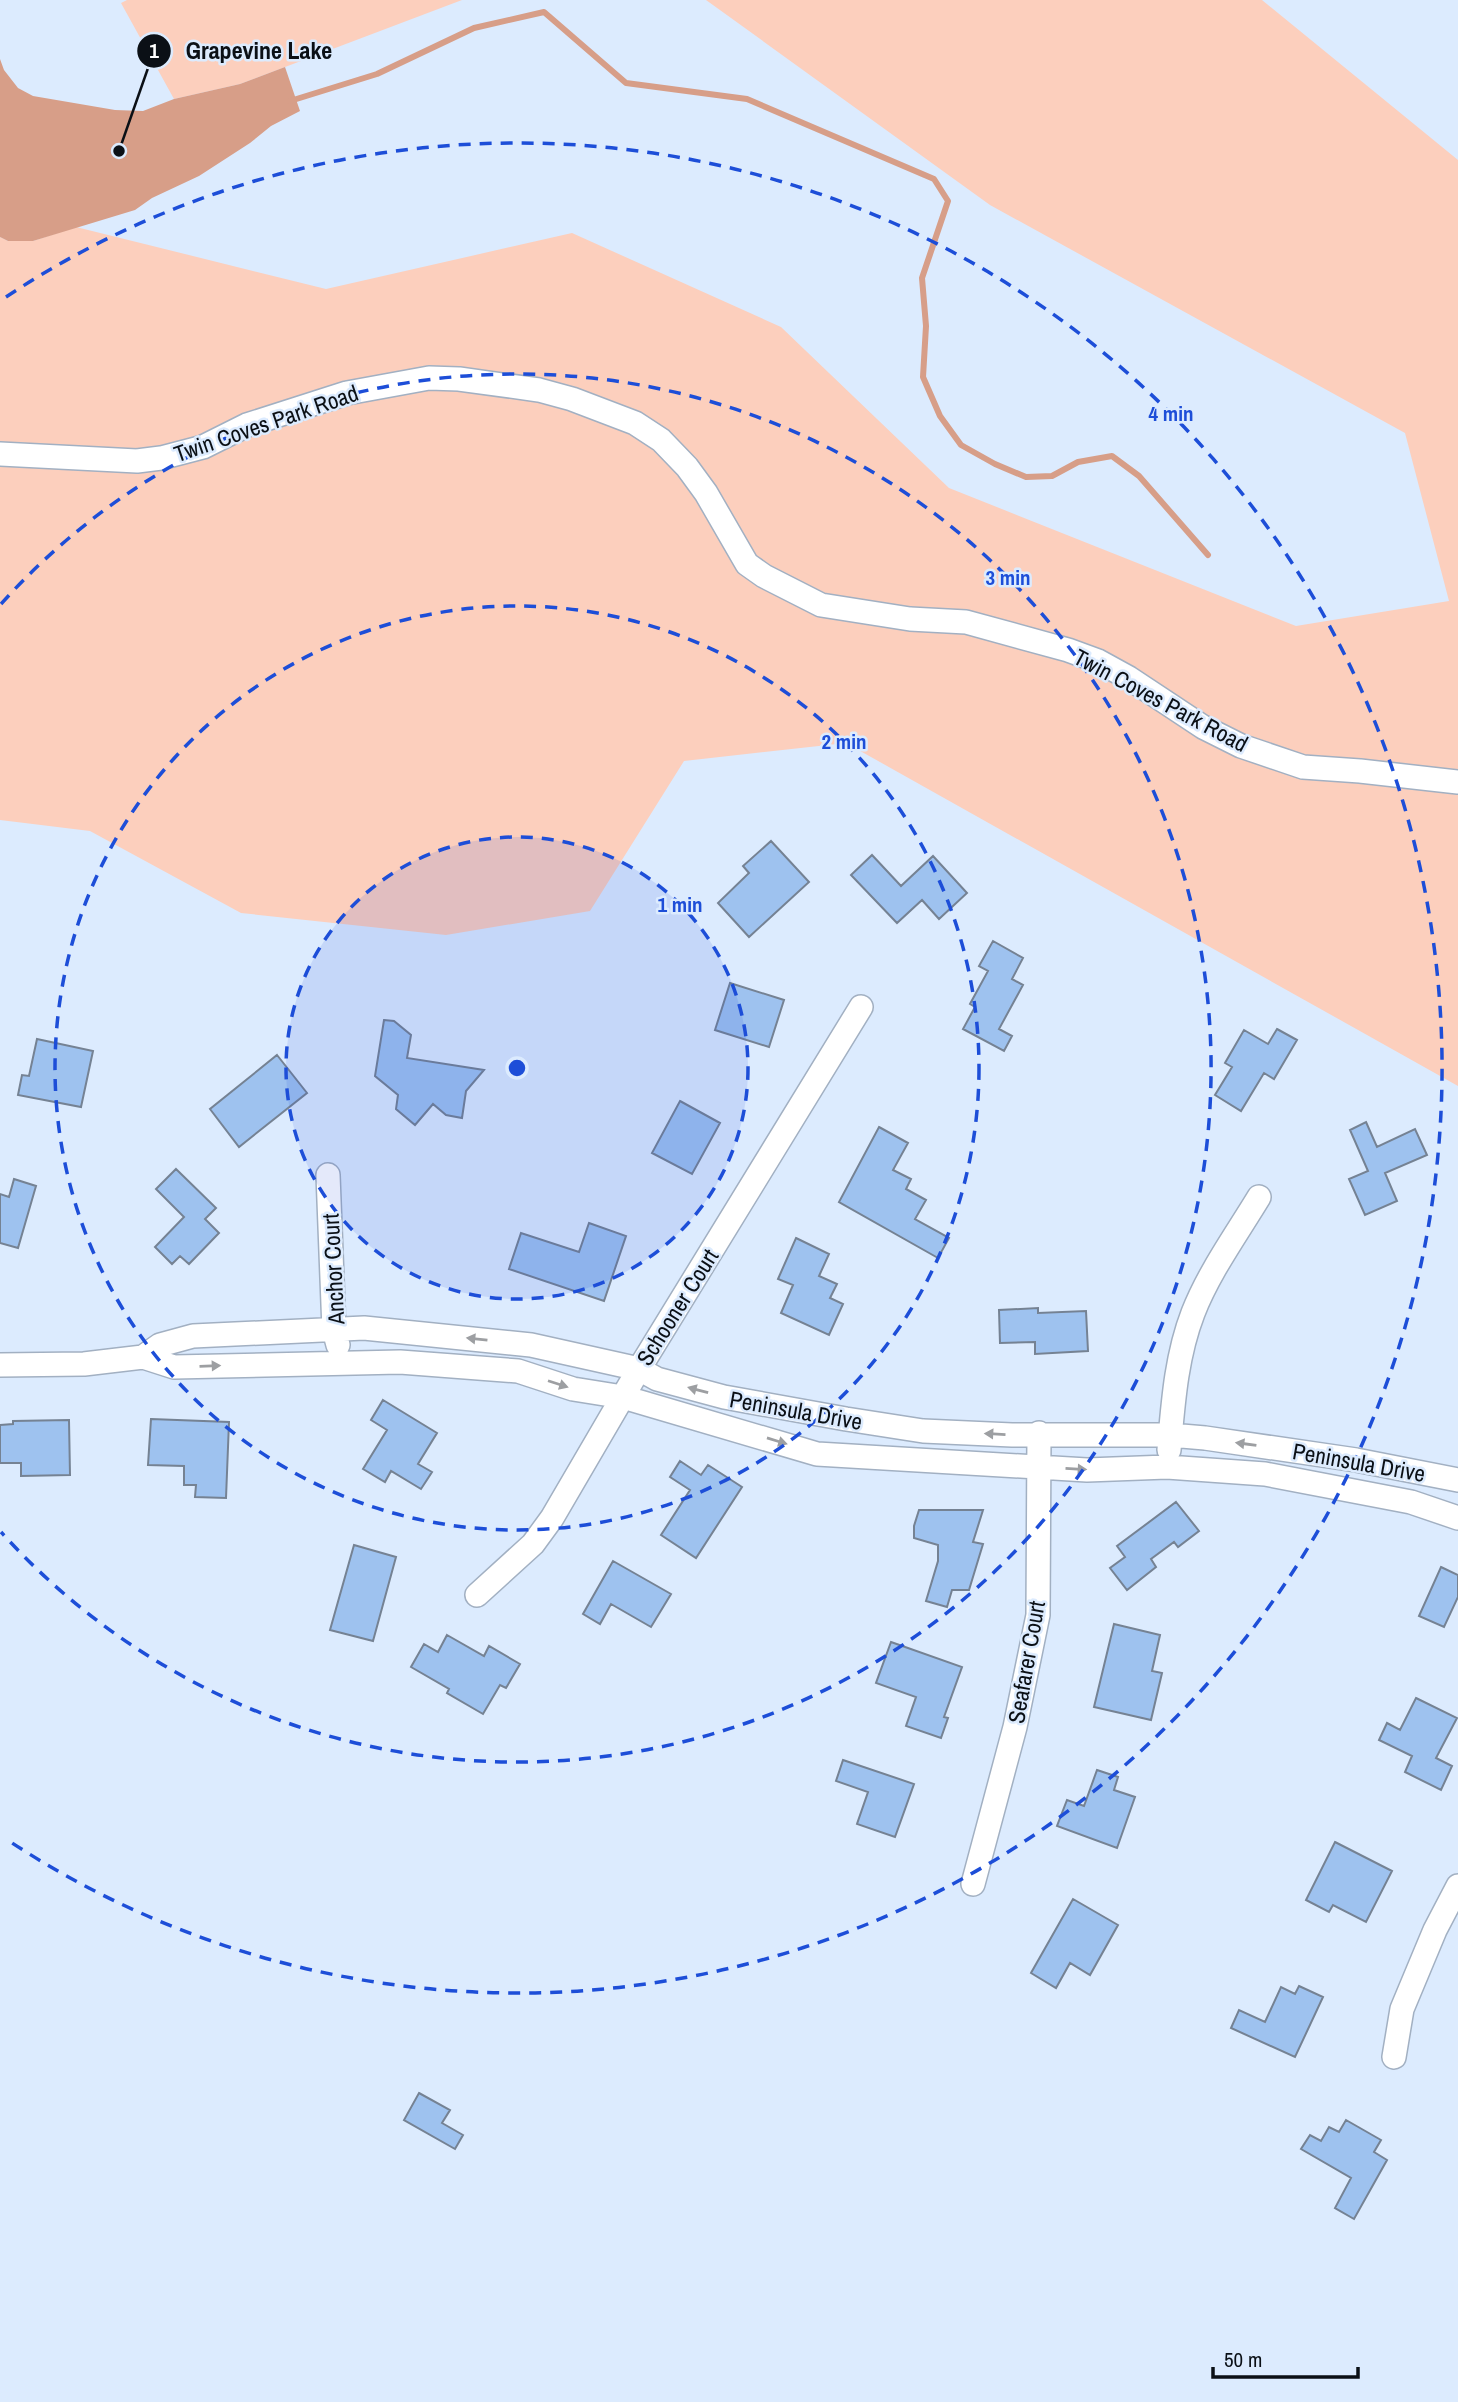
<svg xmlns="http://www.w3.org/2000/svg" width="1458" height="2402" font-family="'Archivo Narrow',sans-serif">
<rect width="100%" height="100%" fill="#dcebfe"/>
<!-- green -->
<path fill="#fccfbd" d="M 127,0 L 462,0 L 240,84 L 174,99 L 121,3 Z
M 706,0 L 1262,0 L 1458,160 L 1458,1086 L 846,743 L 684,761 L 590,911 L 446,935 L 241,913 L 90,831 L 0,820 L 0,237 L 8,241 L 33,241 L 76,227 L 326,289 L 572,233 L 781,327 L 949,488 L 1296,626 L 1449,601 L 1405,433 L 990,205 Z"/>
<!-- water -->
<path fill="#d79e88" d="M 0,59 L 4,70 L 18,88 L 33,96 L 115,110 L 143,111 L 174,99 L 240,84 L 285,67 L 300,111 L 271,126 L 250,143 L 199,176 L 152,198 L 135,210 L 33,241 L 8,241 L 0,237 Z"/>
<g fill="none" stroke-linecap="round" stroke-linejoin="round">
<!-- stream -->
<path stroke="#d79e88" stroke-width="6" d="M 290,101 L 377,74 L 474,28 L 544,12 L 626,83 L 747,99 L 934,179 L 948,201 L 922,278 L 926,326 L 923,377 L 940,416 L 961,445 L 995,464 L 1026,477 L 1052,476 L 1078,462 L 1112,456 L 1139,476 L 1208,555"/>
</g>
<!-- building -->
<path fill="#9ec2ef" stroke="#758293" stroke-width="2" d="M 771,841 L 809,882 L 749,937 L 718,903 L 749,873 L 743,866 Z
M 872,855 L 901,886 L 933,856 L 967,893 L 939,919 L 922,900 L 897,923 L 851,875 Z
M 993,941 L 1023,958 L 1012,979 L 1023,985 L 999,1029 L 1012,1036 L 1004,1051 L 963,1029 L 975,1007 L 970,1004 L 988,971 L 979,966 Z
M 730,983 L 784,1000 L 769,1047 L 715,1030 Z
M 384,1020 L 394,1021 L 411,1035 L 407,1058 L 484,1070 L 466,1091 L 462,1118 L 446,1115 L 433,1104 L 415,1125 L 396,1109 L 398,1095 L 375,1076 Z
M 1277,1029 L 1297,1040 L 1274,1079 L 1264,1073 L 1241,1111 L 1215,1095 L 1232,1067 L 1225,1063 L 1244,1030 L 1268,1044 Z
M 37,1039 L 93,1051 L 81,1107 L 18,1095 L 22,1075 L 29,1076 Z
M 277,1055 L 307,1093 L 239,1147 L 210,1109 Z
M 680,1101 L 720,1123 L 692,1174 L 652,1153 Z
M 1366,1122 L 1377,1147 L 1415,1129 L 1427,1155 L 1385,1173 L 1397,1201 L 1365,1215 L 1349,1179 L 1368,1171 L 1350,1130 Z
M 879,1127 L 908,1143 L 893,1170 L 911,1179 L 906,1189 L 926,1200 L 915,1219 L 949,1238 L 938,1258 L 839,1202 Z
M 176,1169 L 216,1208 L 205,1219 L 219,1233 L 189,1264 L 180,1256 L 172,1264 L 155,1247 L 184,1217 L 156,1189 Z
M 14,1179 L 36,1186 L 18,1248 L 0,1243 L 0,1194 L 9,1197 Z
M 589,1223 L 626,1236 L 604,1301 L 509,1269 L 521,1233 L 579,1252 Z
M 796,1238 L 829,1254 L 819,1276 L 837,1284 L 830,1298 L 843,1304 L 829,1335 L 781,1313 L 793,1285 L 778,1279 Z
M 1038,1308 L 1038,1313 L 1086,1311 L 1088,1351 L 1035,1354 L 1035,1342 L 1000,1343 L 999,1310 Z
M 383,1400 L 437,1433 L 418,1464 L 432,1472 L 421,1489 L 391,1471 L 385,1482 L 363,1469 L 387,1430 L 371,1420 Z
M 151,1419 L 229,1422 L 226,1498 L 195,1497 L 196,1485 L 184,1485 L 184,1466 L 148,1465 Z
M 69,1420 L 70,1475 L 21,1476 L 21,1463 L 0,1463 L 0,1425 L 13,1424 L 13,1421 Z
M 680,1461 L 701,1475 L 708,1465 L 742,1487 L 696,1558 L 661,1535 L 690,1490 L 670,1477 Z
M 1176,1502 L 1199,1531 L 1178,1547 L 1174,1542 L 1151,1559 L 1156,1567 L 1127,1590 L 1110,1568 L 1125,1557 L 1117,1546 Z
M 919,1510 L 983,1510 L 973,1542 L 983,1544 L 969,1590 L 952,1590 L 947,1607 L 926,1601 L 938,1561 L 938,1545 L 914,1538 L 914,1526 Z
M 354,1545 L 396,1557 L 373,1641 L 330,1630 Z
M 613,1561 L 671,1594 L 651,1627 L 611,1604 L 600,1624 L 583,1614 Z
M 1441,1567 L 1458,1575 L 1458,1597 L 1444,1627 L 1419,1616 Z
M 1114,1624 L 1160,1635 L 1152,1671 L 1162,1673 L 1151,1720 L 1094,1707 Z
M 447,1635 L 484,1656 L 489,1646 L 520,1664 L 506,1688 L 500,1685 L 483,1714 L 447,1693 L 449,1689 L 411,1667 L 424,1644 L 438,1652 Z
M 891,1642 L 962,1667 L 944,1717 L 948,1718 L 941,1738 L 906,1726 L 916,1697 L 876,1683 Z
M 1416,1698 L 1457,1718 L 1436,1758 L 1452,1766 L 1441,1790 L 1405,1772 L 1412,1756 L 1379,1740 L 1387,1723 L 1400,1730 Z
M 843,1760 L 914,1784 L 895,1837 L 857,1824 L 868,1792 L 836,1781 Z
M 1097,1770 L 1118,1777 L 1114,1790 L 1135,1797 L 1117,1848 L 1057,1826 L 1067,1800 L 1084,1806 Z
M 1335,1842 L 1392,1871 L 1366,1922 L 1333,1905 L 1329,1912 L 1306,1900 Z
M 1073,1899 L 1118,1925 L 1090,1975 L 1070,1963 L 1056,1988 L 1031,1973 Z
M 1299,1986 L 1323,1997 L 1295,2057 L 1231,2028 L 1239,2010 L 1265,2022 L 1281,1987 L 1295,1994 Z
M 419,2093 L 450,2110 L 442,2123 L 463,2135 L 455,2149 L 404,2120 Z
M 1346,2120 L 1381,2140 L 1374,2152 L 1387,2160 L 1354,2219 L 1335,2208 L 1351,2178 L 1301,2149 L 1310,2135 L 1321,2141 L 1329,2127 L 1339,2132 Z"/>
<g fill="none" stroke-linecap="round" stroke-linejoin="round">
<defs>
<path id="minor" d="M 0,454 L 137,461 L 161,458 L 203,447 L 247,425 L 347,393 L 429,378 L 459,379 L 539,390 L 572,399 L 635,423 L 661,440 L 687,467 L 706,493 L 747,564 L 764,576 L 821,605 L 910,619 L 966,622 L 1068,650 L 1098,661 L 1129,678 L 1203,727 L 1241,746 L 1303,767 L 1360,771 L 1458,782
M 328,1175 L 334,1330 L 338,1345
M 143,1357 L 160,1345 L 193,1336 L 364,1328 L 531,1345 L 639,1369 L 657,1379 L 724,1397 L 846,1419 L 923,1431 L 1012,1435 L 1170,1435 L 1205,1438 L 1356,1460 L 1458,1480
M 0,1365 L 84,1364 L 143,1357 L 174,1367 L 400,1362 L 518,1371 L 573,1389 L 623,1397 L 817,1454 L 1087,1470 L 1167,1467 L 1265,1474 L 1411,1502 L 1458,1518
M 1169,1450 C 1173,1404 1176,1357 1193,1313 C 1209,1272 1236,1235 1259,1197
M 477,1595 L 533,1544 L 552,1518 L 639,1369 L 861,1007
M 973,1884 L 1015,1727 L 1038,1615 L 1039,1433
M 1394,2057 L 1402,2009 L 1435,1930 L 1458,1886"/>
</defs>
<!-- minor casing -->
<use href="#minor" stroke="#a2b0c2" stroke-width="26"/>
<!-- minor -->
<use href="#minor" stroke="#fff" stroke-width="23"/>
</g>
<!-- one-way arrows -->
<defs><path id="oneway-solid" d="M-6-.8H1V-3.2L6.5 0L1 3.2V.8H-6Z" transform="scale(1.75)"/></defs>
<g fill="#9d9fa2">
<use href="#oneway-solid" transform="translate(477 1339) rotate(-174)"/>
<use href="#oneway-solid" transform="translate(210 1366) rotate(-2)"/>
<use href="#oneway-solid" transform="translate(558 1384) rotate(18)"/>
<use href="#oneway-solid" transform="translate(698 1390) rotate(-165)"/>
<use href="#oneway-solid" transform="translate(995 1434) rotate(-177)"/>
<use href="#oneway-solid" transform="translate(777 1441) rotate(17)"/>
<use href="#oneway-solid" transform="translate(1246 1444) rotate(-172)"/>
<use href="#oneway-solid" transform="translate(1076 1469) rotate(3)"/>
</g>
<!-- distance rings -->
<circle cx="517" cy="1068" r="231" fill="#1d4ed8" fill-opacity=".12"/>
<g fill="none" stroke="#1d4ed8" stroke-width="3.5" stroke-dasharray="12 9">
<circle cx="517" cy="1068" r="231"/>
<circle cx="517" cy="1068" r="462"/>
<path d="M1 604A694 694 0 1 1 1 1532"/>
<path d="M6 297A925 925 0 1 1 6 1839"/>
</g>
<g text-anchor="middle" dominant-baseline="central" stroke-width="5" stroke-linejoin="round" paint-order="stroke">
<!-- street labels -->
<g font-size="23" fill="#0b1016" stroke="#dcebfe">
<text transform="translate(266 423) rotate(-19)">Twin Coves Park Road</text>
<text transform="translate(1161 700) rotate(28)">Twin Coves Park Road</text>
<text transform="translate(333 1269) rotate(-93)">Anchor Court</text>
<text transform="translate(677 1307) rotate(-58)">Schooner Court</text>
<text transform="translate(796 1410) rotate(10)">Peninsula Drive</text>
<text transform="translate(1359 1462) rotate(10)">Peninsula Drive</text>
<text transform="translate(1026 1662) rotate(-80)">Seafarer Court</text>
</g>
</g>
<circle cx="517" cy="1068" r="10" fill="#1d4ed8" stroke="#dcebfe" stroke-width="3.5"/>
<g font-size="21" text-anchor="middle" font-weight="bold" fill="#1d4ed8" stroke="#dcebfe" stroke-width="5" stroke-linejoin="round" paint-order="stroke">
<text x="1171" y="421">4 min</text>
<text x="1008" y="585">3 min</text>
<text x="844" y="749">2 min</text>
<text x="680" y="912">1 min</text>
</g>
<!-- callouts -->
<path fill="none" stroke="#0b1016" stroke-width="2.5" d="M119 151L154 51"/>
<g fill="#0b1016" stroke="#dcebfe" stroke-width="2.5">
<circle cx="119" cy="151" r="7"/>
<circle cx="154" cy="51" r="18"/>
</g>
<g font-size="21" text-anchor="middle" font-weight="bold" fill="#fff">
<text x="154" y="58">1</text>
</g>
<g font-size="24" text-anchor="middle" font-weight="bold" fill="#0b1016" stroke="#dcebfe" stroke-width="5" stroke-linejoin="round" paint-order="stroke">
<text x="259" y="59">Grapevine Lake</text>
</g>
<!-- scale -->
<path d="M1213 2367v10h145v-10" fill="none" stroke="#0b1016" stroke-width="3.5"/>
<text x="1224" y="2367" font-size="21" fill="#0b1016" stroke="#dcebfe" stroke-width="5" paint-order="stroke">50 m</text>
</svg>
